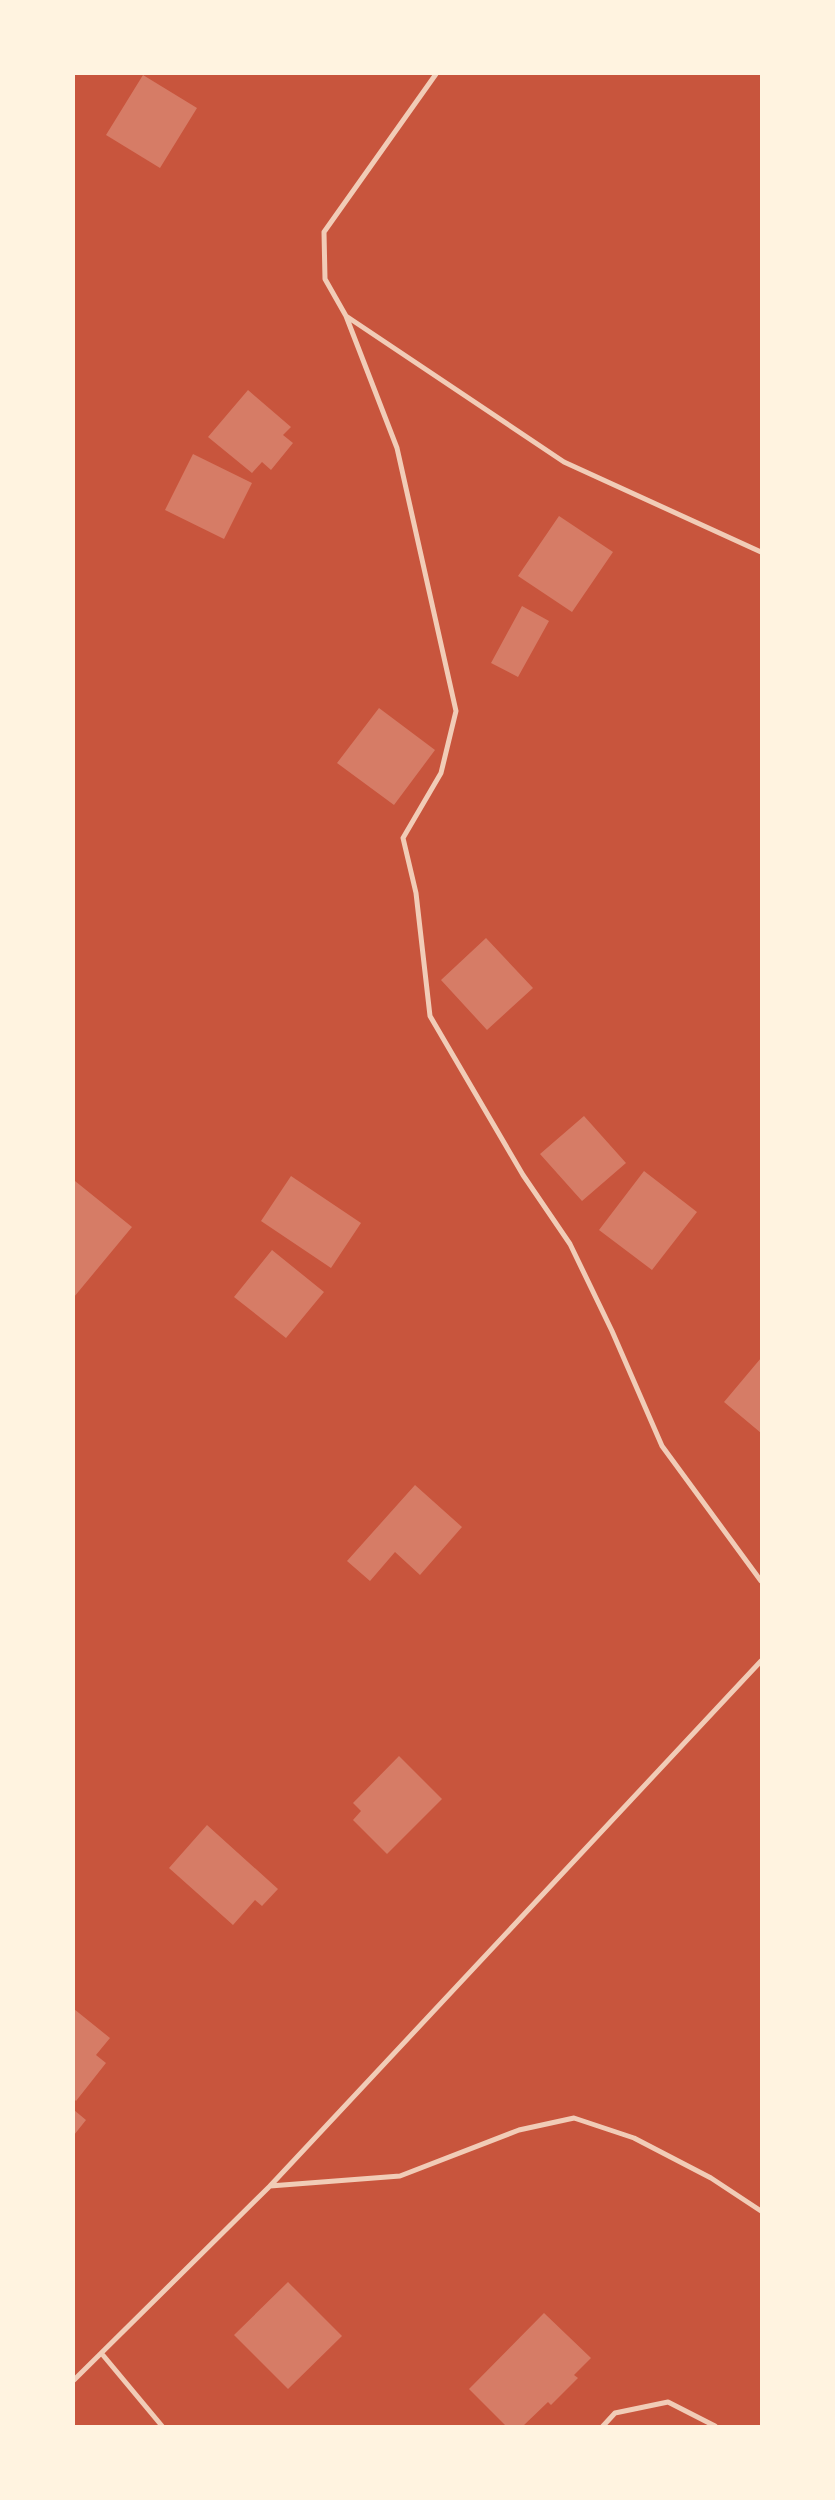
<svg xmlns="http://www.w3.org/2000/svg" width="835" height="2500" font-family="'Noto Serif',serif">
<rect width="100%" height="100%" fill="#c8553d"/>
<!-- building -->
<path fill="#d67c66" d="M 143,75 L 197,108 L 160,168 L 106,135 Z
M 248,390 L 291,427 L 283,435 L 293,443 L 271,470 L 262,462 L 252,473 L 208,437 Z
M 193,454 L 252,483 L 224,539 L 165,510 Z
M 559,516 L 613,552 L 572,612 L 518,576 Z
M 522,606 L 549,621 L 518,677 L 491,663 Z
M 379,708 L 435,750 L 394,805 L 337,763 Z
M 486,938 L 533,988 L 487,1030 L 441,980 Z
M 584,1116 L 626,1163 L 582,1201 L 540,1154 Z
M 644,1171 L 697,1212 L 652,1270 L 599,1230 Z
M 291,1176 L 361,1223 L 331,1268 L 261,1221 Z
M 75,1181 L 132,1227 L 74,1297 L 74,1182 Z
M 272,1250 L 324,1292 L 286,1338 L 234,1297 Z
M 761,1358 L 761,1433 L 724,1402 Z
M 415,1485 L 462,1527 L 420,1575 L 395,1552 L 370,1581 L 347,1561 Z
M 399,1756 L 442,1799 L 387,1854 L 353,1820 L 361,1811 L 353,1803 Z
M 207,1825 L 278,1889 L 262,1906 L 255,1900 L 233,1925 L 169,1868 Z
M 74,2009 L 110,2038 L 96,2055 L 106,2063 L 76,2101 L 74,2099 Z
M 74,2110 L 86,2120 L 74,2135 Z
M 288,2282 L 342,2336 L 288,2389 L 234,2335 Z
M 544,2313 L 591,2358 L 574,2375 L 578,2378 L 551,2405 L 548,2402 L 523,2426 L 506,2426 L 469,2389 Z"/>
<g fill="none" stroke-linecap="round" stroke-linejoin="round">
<!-- minor -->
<path stroke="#f1ccb7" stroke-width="5" d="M 436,74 L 324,232 L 325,279 L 346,316 L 564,462 L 761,552
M 346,316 L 397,448 L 456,711 L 441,773 L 403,838 L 416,893 L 430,1016 L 523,1175 L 570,1244 L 612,1331 L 662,1446 L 761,1581
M 270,2186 L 400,2176 L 519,2130 L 574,2118 L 634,2138 L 711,2178 L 761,2211
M 102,2354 L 162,2426
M 74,2380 L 270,2186 L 761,1661
M 603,2426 L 615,2413 L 668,2402 L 715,2426"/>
</g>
<!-- border -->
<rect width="835" height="2500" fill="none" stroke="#fff3e0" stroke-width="150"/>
</svg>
